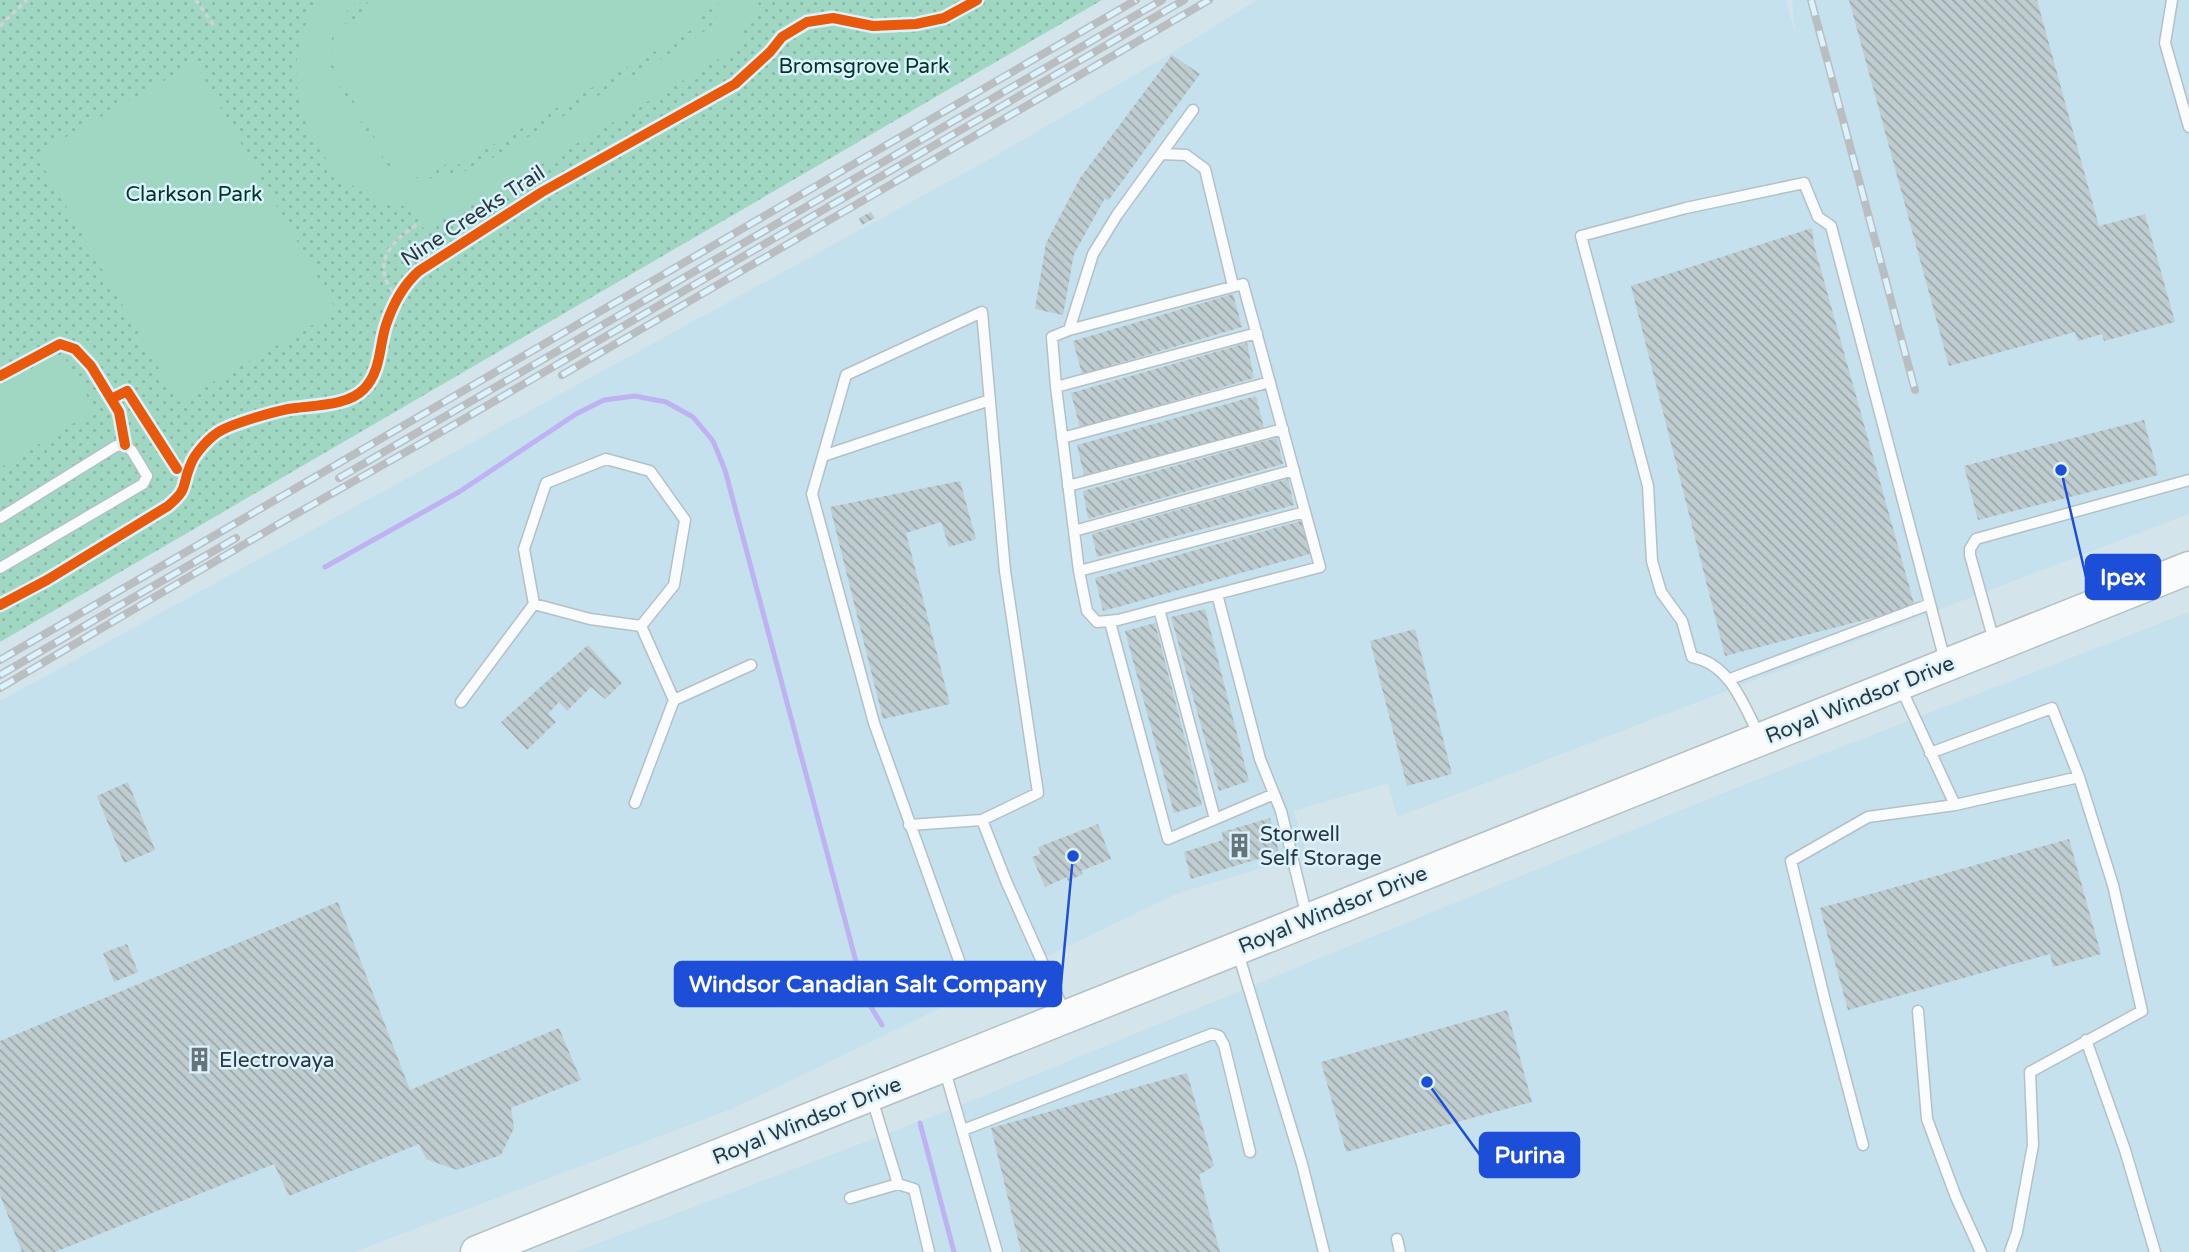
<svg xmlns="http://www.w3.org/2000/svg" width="2189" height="1252" font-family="'Varela Round',sans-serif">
<defs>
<pattern id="park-dots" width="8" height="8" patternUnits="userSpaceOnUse" patternTransform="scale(1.75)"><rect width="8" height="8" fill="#9fd7c3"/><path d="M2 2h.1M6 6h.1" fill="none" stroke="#89b9a8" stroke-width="1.8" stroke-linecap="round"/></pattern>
<pattern id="building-back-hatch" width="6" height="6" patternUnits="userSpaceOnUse" patternTransform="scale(1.75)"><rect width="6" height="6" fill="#bfcdd0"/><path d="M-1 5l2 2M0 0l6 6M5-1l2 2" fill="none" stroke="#9ba7aa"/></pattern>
</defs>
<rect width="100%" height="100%" fill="#d4e4eb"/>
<!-- built -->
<path fill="#c5e1ee" d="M 1257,0 L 1786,0 L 1795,33 L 1792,0 L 2189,0 L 2189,514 L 1397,817 L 1388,783 L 1294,811 L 1307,854 L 1176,894 L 734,1108 L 354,1252 L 0,1252 L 0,701 L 995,156 L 1155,63 Z
M 2189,612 L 2189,1252 L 575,1252 L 939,1114 L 1743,785 Z"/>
<!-- park -->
<path fill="url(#park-dots)" d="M 0,0 L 1102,0 L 0,642 Z"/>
<!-- pitch -->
<path fill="#9fd7c3" d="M 319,0 L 359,0 L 346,12 L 332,38 L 329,48 L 329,68 L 386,164 L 404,175 L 422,179 L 447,177 L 477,167 L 690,42 L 711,26 L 727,0 L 760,0 L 753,18 L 739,35 L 743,45 L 478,202 L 424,229 L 410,207 C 400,205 388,204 378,200 C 303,167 271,68 319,0 Z
M 373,0 L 725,0 L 697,18 L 700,25 L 456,166 L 452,161 C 427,175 419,183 392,167 L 332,64 C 328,32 341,26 366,12 L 363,6 Z
M 195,63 L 337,311 L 178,402 L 36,154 Z
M 55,355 L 64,357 L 94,408 L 92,412 L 0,468 L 0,388 Z"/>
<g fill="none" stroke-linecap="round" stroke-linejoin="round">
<!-- stream -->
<path stroke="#bfb2f3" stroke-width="5" d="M 325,567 L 459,492 L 576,414 L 604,400 L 635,396 L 666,402 L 693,417 L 713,441 L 725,470 L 866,999 L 882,1025
M 920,1123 L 954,1252"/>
</g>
<!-- building -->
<path fill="url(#building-back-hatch)" d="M 1849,0 L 2037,0 L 2099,226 L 2145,214 L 2175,322 L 2104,341 L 2102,334 L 2078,341 L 2075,332 L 1949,366 Z
M 1172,55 L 1200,74 L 1108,201 L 1105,198 L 1074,254 L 1063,315 L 1035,309 L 1046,243 L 1080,178 Z
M 871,212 L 875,218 L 862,225 L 859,218 Z
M 1812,228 L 1814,245 L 1915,607 L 1725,656 L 1631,286 Z
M 1233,294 L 1242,327 L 1082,374 L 1073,341 Z
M 1247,343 L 1254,378 L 1080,428 L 1071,393 Z
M 1256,396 L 1264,428 L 1084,475 L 1077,445 Z
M 2144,420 L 2158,475 L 1978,520 L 1964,466 Z
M 1277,438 L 1283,464 L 1088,519 L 1083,491 Z
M 1288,479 L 1294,505 L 1097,557 L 1092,534 Z
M 960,481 L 976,539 L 949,547 L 941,522 L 906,533 L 950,704 L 883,719 L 830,507 Z
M 1301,521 L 1310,554 L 1103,611 L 1095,578 Z
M 1205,609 L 1249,781 L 1219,791 L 1171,617 Z
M 1155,623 L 1202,805 L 1174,813 L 1125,631 Z
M 1415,629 L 1452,774 L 1407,786 L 1370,641 Z
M 588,645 L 622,683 L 605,699 L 591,687 L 567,711 L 559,702 L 548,714 L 556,722 L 527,750 L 501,722 Z
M 128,782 L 155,850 L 124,863 L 97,796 Z
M 1270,818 L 1279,853 L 1191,879 L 1184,852 L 1223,840 L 1222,832 Z
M 1098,824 L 1111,859 L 1081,871 L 1083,874 L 1068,881 L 1067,877 L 1045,887 L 1032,857 L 1041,854 L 1038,847 Z
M 2069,839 L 2101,954 L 2053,967 L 2050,954 L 1848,1010 L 1820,908 Z
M 338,902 L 410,1090 L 559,1028 L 581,1080 L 511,1108 L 514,1128 L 501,1155 L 457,1170 L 426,1159 L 419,1144 L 289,1196 L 274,1164 L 55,1252 L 22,1252 L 0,1195 L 0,1041 Z
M 127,944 L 138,972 L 114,982 L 103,953 Z
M 1507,1010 L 1532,1102 L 1346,1152 L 1321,1062 Z
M 1187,1073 L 1214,1166 L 1199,1175 L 1220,1252 L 1021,1252 L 991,1128 Z"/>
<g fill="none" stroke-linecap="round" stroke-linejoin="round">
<defs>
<path id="lane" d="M 2172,0 L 2165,43 L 2189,127
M 1161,154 L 1186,155 L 1205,169 L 1233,286
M 1069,330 L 1243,284 L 1320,567 L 1118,620 L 1097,622 L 1087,611 L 1079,571 L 1056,387 L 1052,337 L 1069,330 L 1093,254 L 1117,215 L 1193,110
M 1056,387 L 1257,333
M 1062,438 L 1270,382
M 823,456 L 990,400
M 1068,486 L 1283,429
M 0,518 L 116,446 L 125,445 L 132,451 L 147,476 L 143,484 L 0,568
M 1074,531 L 1294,470
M 1079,571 L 1305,512
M 1217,594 L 1260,759 L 1281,811 L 1307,917
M 534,604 L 590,619 L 641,626
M 1159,609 L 1215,819
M 1110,622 L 1168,839 L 1274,794
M 1994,641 L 1970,555 L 1970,549 L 1976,539 L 2189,480
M 1730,679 L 1930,604
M 1901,688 L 1955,805 L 2079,777 L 2113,885 L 2142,1011 L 2030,1072 L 2033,1145 L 2017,1232 L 2010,1252
M 674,700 L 751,665
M 461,702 L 534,604 L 524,549 L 546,483 L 606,459 L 650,471 L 685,520 L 674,585 L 641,626 L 674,700 L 635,803
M 1759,735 C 1743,704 1730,664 1692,657 L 1682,621 L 1661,592 L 1652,561 L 1648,486 L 1581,236 L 1686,208 L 1804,183 L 1818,217 L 1831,226 L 1945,661
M 1930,753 L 2052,708 L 2079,777
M 909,825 L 982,820
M 1238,953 L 1302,1164 L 1324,1252
M 966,980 L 874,723 L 812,494 L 846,375 L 982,312 L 1005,571 L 1038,793 L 982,820 L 1006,881 L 1065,1013
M 1918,1011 L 1927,1119 L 1956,1197 L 1981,1252
M 2086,1040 L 2125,1150 L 2155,1252
M 945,1071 L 997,1252
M 872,1099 L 898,1184 L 914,1189 L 929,1252
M 963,1130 L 1212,1034 L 1219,1036 L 1224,1045 L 1250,1152
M 1863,1145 L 1825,1001 L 1791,861 L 1868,817 L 1955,805
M 850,1198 L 898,1184
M 1397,1239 L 1400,1252"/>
<path id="primary" d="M 477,1252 L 2189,568"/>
</defs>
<!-- lane casing -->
<use href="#lane" stroke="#b4c0c6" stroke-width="13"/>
<!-- primary casing -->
<use href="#primary" stroke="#b4c0c6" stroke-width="35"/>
<!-- path -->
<path stroke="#ced3d5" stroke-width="3.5" stroke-dasharray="5 3.5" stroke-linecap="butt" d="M 196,0 L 215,27
M 0,26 L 27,0
M 398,298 C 368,266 390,241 420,223
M 0,376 L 60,344 L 75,349 L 91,366 L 119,412 L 123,434
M 111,399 L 127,391 L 177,469"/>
<!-- lane -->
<use href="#lane" stroke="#f9fbfc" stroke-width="10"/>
<!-- primary -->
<use href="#primary" stroke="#f9fbfc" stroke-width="32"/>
<defs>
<path id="rail" d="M 1811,0 L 1915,390
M 562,375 L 1209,0
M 339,478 L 1162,0
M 0,660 L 1136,0
M 0,675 L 236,538
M 0,688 L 294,515 L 443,431 L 1184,0"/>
</defs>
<!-- rail casing -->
<use href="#rail" stroke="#babec0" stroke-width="8"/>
<!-- rail -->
<use href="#rail" stroke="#dbf3fe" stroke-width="5" stroke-dasharray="16" stroke-linecap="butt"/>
<defs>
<path id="cycleway" d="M 0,376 L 60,344 L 75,349 L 91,366 L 119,412 L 125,445
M 111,399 L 127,391 L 177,469
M 0,605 L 47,580 L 168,506 C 189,488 181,488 190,466 C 194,454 210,436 222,430 C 238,422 269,413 288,409 C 310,405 347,407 364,389 C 381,372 379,346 386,325 C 393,304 403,285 419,271 L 542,192 L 735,84 L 770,52 L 782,37 L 807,22 L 833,18 L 873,26 L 916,24 L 944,18 L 977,0"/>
</defs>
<!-- cycleway casing -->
<use href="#cycleway" stroke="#dbf3fe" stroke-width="15"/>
<!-- cycleway -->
<use href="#cycleway" stroke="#e8590c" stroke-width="10"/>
</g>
<!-- icons -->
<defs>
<symbol id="building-bare" viewBox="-9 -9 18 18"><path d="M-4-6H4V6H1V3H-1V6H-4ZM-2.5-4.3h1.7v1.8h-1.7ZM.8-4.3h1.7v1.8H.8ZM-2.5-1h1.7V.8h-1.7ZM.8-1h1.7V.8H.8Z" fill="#67747a" stroke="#dbf3fe" stroke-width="2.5" paint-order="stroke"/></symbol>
</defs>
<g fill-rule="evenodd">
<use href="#building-bare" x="1222" y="828" width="35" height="35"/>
<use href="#building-bare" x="182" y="1042" width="35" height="35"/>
</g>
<g text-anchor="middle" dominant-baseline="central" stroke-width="5" stroke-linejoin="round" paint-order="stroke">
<!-- park labels -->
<g font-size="21" fill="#013522" stroke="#dbf3fe">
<text x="864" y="66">Bromsgrove Park</text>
<text x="194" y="194">Clarkson Park</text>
</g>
<!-- street labels -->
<g font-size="21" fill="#2c383d" stroke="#dbf3fe">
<text transform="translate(473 216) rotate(-33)">Nine Creeks Trail</text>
<text transform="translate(1860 700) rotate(-22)">Royal Windsor Drive</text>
<text transform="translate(1333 910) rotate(-22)">Royal Windsor Drive</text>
<text transform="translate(807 1121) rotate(-22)">Royal Windsor Drive</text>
</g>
<!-- poi labels -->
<g font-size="21" fill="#2c383d" stroke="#dbf3fe" text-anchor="start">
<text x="1260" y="834">Storwell<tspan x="1260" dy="24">Self Storage</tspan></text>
<text x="219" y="1060">Electrovaya</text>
</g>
</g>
<!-- callouts -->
<path fill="none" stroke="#1d4ed8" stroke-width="2.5" d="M2061 470L2086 577M1073 856L1061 984M1427 1082L1480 1155"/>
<g fill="#1d4ed8" stroke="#dbf3fe" stroke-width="2.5">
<circle cx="2061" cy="470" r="7"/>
<circle cx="1073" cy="856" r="7"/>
<circle cx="1427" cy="1082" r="7"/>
</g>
<g fill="#1d4ed8" stroke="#1d4ed8" stroke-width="2.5">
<rect x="2086" y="555" width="74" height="44" rx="7"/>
<rect x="675" y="962" width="386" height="44" rx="7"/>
<rect x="1480" y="1133" width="99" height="44" rx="7"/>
</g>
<g font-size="23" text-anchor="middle" font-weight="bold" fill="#fff">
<text x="2123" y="585">Ipex</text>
<text x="868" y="992">Windsor Canadian Salt Company</text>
<text x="1530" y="1163">Purina</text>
</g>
</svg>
